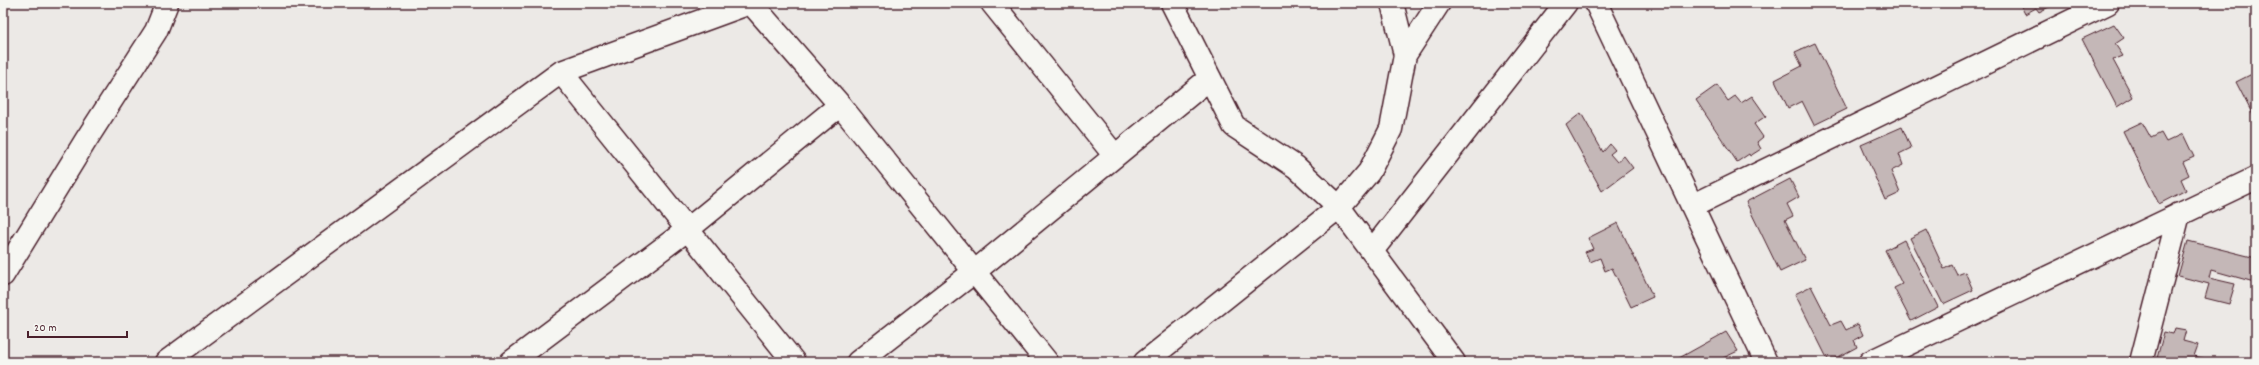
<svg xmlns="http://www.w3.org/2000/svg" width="2259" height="365" font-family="Dekko,sans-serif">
<rect width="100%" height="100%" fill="#ece9e6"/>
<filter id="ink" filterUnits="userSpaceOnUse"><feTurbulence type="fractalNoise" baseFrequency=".025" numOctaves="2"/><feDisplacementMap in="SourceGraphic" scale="8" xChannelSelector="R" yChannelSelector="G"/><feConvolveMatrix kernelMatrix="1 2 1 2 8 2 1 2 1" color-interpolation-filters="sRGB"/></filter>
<g filter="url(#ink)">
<!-- building -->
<path fill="#c4b7b7" stroke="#4a1f2b" d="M 2026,3 L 2057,3 L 2039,12 L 2036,8 L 2025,14 L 2021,6 Z
M 2114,24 L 2124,38 L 2115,44 L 2123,56 L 2113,60 L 2133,97 L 2117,107 L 2082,39 Z
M 1815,43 L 1847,109 L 1814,125 L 1802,101 L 1788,108 L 1775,80 L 1802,66 L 1795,52 Z
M 2256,72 L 2256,121 L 2236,82 Z
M 1717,85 L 1728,101 L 1735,96 L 1741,103 L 1752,96 L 1766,116 L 1754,124 L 1763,137 L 1757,142 L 1761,149 L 1750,156 L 1749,154 L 1737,162 L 1696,100 Z
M 1581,113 L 1603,152 L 1610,144 L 1615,150 L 1610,154 L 1617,162 L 1624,156 L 1633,168 L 1602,191 L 1566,125 Z
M 2142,122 L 2151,138 L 2161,133 L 2166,142 L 2183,134 L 2194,157 L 2183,162 L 2189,175 L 2181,179 L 2186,190 L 2159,204 L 2123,131 Z
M 1902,127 L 1911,148 L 1899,154 L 1903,165 L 1891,171 L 1900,193 L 1885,200 L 1861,145 Z
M 1790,179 L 1799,197 L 1787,204 L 1793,216 L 1785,220 L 1805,260 L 1780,272 L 1746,202 Z
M 1618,223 L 1653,297 L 1631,307 L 1612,268 L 1605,271 L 1600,258 L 1590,262 L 1585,252 L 1593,249 L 1588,238 Z
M 1926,230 L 1944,269 L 1952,265 L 1957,275 L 1965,272 L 1973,290 L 1943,304 L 1910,238 Z
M 1904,240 L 1938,307 L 1911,321 L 1894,288 L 1902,284 L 1885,250 Z
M 2188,241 L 2256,258 L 2254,282 L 2211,270 L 2209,278 L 2235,284 L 2229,304 L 2205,298 L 2209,284 L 2178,276 Z
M 1811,286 L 1831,325 L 1841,321 L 1846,330 L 1858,324 L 1863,335 L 1854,340 L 1857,347 L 1829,362 L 1795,294 Z
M 2175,328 L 2186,330 L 2183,341 L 2198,345 L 2194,356 L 2219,362 L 2156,362 L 2164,332 L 2173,334 Z
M 1726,332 L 1738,351 L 1723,358 L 1725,362 L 1672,362 Z"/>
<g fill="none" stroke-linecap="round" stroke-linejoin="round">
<defs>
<path id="street" d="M 751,3 L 840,105 L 1047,362
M 992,3 L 1115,156
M 1172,3 L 1234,126 L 1296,167 L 1339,207 L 1454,362
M 1392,3 L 1405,55
M 1596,3 L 1766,362
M 561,72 L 794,362
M 1692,206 L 2108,3
M 1372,251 L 1566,3
M 3,275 L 86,140 L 156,31 L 167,3
M 166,362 L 561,72 L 750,3
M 511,362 L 687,230 L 840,105
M 858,362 L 974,272 L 1210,78
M 1145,362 L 1339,207 L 1369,172 L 1391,129 L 1405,55 L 1439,3
M 1870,362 L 2256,178
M 2141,362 L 2179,214"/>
</defs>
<!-- street casing -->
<use href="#street" stroke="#4a1f2b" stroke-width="25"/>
<!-- street -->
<use href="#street" stroke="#f6f6f2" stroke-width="22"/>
</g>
</g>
<!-- margin -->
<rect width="2259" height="365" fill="none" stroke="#f6f6f2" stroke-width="16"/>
<rect x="8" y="8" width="2243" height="349" fill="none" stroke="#4a1f2b" stroke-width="1.5" filter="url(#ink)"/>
<!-- scale -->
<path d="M28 331v6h99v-6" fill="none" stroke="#4a1f2b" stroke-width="2"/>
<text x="34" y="331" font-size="12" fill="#4a1f2b" stroke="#f6f6f2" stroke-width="3" paint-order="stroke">20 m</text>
</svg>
